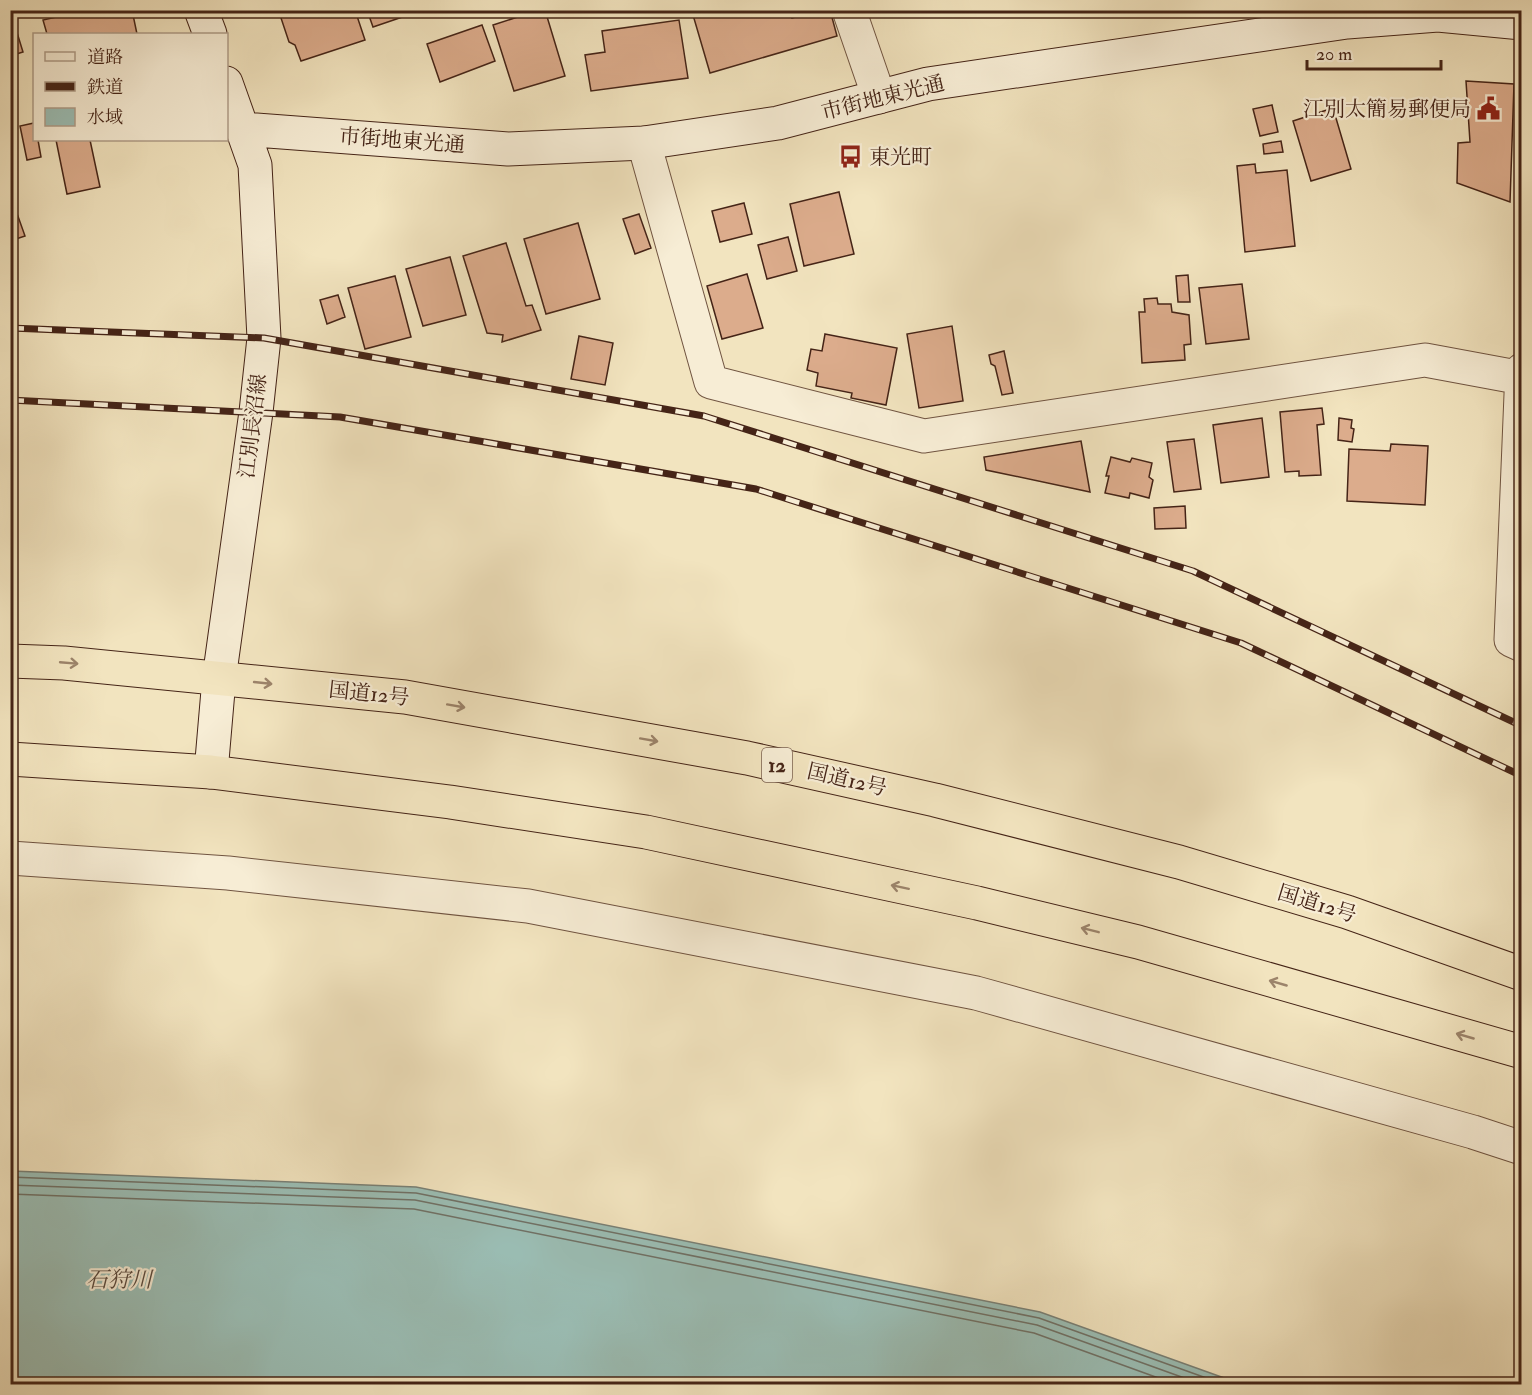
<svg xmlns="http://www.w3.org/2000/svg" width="1532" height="1395" font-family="'IM FELL Double Pica','Noto Serif JP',serif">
<rect width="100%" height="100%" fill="#f2e4bf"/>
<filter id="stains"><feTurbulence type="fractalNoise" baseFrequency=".00333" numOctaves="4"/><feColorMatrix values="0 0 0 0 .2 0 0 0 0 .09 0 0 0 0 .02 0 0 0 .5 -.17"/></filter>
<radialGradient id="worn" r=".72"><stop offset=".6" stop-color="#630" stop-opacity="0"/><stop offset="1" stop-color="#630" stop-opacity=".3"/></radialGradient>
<!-- water -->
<path fill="#9bbeb5" stroke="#798076" stroke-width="1.5" d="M 11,1171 L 416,1187 L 1040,1312 L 1241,1384 L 11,1384 Z"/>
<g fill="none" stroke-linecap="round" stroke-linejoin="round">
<!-- shore -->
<path stroke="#707166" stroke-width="1.5" d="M 10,1177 L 416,1193 L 1039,1318 L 1223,1384
M 10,1185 L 415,1200 L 1037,1325 L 1201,1384
M 10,1194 L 414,1209 L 1034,1333 L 1175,1384"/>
</g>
<!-- building -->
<path fill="#dcac8c" stroke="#452417" stroke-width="1.5" d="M 87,10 L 132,10 L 137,34 L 47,34 L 43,20 Z
M 293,10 L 355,10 L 365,40 L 301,61 L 295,45 L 289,42 L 280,15 Z
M 367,10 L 423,10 L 373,27 Z
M 539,10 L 545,10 L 565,76 L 514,91 L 493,25 Z
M 709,10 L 790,10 L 792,18 L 819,10 L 830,10 L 837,36 L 710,73 L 693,15 Z
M 11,13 L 23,52 L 10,56 L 10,14 Z
M 679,20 L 688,78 L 591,91 L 585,55 L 605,52 L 602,31 Z
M 482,25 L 495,61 L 440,82 L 427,44 Z
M 1466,81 L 1514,84 L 1510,202 L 1457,183 L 1458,143 L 1470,142 Z
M 1272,105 L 1278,132 L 1260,136 L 1253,109 Z
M 1333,108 L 1351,169 L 1311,181 L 1293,121 Z
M 34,123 L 34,140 L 38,140 L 41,157 L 27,160 L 20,126 Z
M 56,140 L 90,140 L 100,187 L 67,194 Z
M 1281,141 L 1283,152 L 1264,154 L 1263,144 Z
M 1255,164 L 1256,173 L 1287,170 L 1295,246 L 1245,252 L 1237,166 Z
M 839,192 L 854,254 L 804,266 L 790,204 Z
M 744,203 L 752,234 L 720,242 L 712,211 Z
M 14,205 L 25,236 L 10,241 L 10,206 Z
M 639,214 L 651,248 L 635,254 L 623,219 Z
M 578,223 L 600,299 L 546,314 L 524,239 Z
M 788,237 L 797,271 L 767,279 L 758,245 Z
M 506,243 L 526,306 L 532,305 L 541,330 L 502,342 L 503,335 L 487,333 L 463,256 Z
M 450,257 L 466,315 L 423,326 L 406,269 Z
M 747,274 L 763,328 L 722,339 L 707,286 Z
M 1188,275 L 1190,302 L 1178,302 L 1176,276 Z
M 395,276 L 411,337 L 365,349 L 348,288 Z
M 1242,284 L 1249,339 L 1206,344 L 1199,288 Z
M 338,295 L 345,317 L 327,324 L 320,300 Z
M 1157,298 L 1158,304 L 1171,304 L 1172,312 L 1189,315 L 1191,344 L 1184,345 L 1185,360 L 1142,363 L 1139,312 L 1145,312 L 1144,299 Z
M 952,326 L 963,401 L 919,408 L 907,334 Z
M 825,334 L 897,348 L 886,405 L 851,398 L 852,393 L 816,386 L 818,373 L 807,370 L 811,349 L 822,351 Z
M 579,336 L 613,343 L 605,385 L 571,379 Z
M 1004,351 L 1013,393 L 1002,395 L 995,366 L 991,364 L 989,355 Z
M 1322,408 L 1324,424 L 1317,425 L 1321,475 L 1299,476 L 1299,471 L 1285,472 L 1280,412 Z
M 1262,418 L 1269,477 L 1221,483 L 1213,425 Z
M 1339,418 L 1352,420 L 1351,428 L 1354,429 L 1352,442 L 1338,440 Z
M 1194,439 L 1201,489 L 1174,492 L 1167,442 Z
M 1081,441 L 1090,492 L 986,470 L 984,457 Z
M 1391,444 L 1428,446 L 1425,505 L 1347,501 L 1349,449 L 1390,451 Z
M 1111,457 L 1130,462 L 1132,458 L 1152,463 L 1149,477 L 1153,480 L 1149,498 L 1130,493 L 1129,498 L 1105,493 L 1109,476 L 1106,476 Z
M 1185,506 L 1186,528 L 1155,529 L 1154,508 Z"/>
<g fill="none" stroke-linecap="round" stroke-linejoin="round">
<defs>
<path id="street" d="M 849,10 L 879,97
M 644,143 L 711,382 L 924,436 L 1425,360 L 1522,378
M 1522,370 L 1511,640 L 1522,645
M 10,858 L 228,873 L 528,906 L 976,993 L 1473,1132 L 1522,1148"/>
<path id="secondary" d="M 201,10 L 210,34
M 242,129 L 508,149 L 644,143 L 778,123 L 928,84 L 1347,22 L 1438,15 L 1522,23
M 211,772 L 219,679 L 256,412 L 264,338 L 255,165 L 226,83"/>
<path id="highway" d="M 10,661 L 64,663 L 405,697 L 747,758 L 935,800 L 1179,862 L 1347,912 L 1522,974
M 10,759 L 211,772 L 450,802 L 646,832 L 977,903 L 1138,942 L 1522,1052"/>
</defs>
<!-- street casing -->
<use href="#street" stroke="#705441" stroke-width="35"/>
<!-- secondary casing -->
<use href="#secondary" stroke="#452417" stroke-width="35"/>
<!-- highway casing -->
<use href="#highway" stroke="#452417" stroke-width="35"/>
<!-- street -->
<use href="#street" stroke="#f7edd5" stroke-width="33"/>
<!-- secondary -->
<use href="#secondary" stroke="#f7edd5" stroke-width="33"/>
<!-- highway -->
<use href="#highway" stroke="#f2e4bf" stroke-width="33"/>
<defs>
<path id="rail" d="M 10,328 L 264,338 L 704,416 L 1193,571 L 1522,726
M 10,400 L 340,417 L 756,489 L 1241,643 L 1522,776"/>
</defs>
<!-- rail casing -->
<use href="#rail" stroke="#452417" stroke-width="7"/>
<!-- rail -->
<use href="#rail" stroke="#f7edd5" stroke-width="4.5" stroke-dasharray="14" stroke-linecap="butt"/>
</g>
<!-- one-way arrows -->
<defs><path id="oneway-shaft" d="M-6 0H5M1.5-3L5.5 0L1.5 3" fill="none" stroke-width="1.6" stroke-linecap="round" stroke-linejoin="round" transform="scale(1.5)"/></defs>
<g stroke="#9c846b">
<use href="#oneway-shaft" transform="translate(69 663) rotate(5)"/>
<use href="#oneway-shaft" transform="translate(263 683) rotate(6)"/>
<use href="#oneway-shaft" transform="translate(456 706) rotate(10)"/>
<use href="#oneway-shaft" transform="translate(649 740) rotate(10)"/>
<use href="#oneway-shaft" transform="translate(900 887) rotate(-168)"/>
<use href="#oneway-shaft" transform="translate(1090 930) rotate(-166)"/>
<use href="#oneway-shaft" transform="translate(1278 983) rotate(-164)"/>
<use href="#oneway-shaft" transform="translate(1465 1036) rotate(-164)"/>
</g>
<!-- icons -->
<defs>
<symbol id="civic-bare" viewBox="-9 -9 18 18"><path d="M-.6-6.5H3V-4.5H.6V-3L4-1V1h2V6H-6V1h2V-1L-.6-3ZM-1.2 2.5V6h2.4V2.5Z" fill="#8f2418" stroke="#f7edd5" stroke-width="2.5" paint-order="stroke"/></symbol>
<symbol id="bus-bare" viewBox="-9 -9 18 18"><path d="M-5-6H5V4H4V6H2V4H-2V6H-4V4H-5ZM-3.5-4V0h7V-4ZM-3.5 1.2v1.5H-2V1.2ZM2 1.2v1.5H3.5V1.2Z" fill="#8f2418" stroke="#f7edd5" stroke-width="2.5" paint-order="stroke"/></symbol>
</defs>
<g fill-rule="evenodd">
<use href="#civic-bare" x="1472" y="92" width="33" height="33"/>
<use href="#bus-bare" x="834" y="140" width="33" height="33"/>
</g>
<g text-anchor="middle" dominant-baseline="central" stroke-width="4.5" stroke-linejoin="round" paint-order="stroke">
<!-- shield labels -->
<rect fill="#f7edd5" stroke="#7a6050" stroke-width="1.5" x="762" y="748" width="30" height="34" rx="4.5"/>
<g font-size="20" font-weight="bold" fill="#452417">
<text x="777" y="765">12</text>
</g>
<!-- street labels -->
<g font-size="21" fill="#452417" stroke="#f7edd5">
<text transform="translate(883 98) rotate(-14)">市街地東光通</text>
<text transform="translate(402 141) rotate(4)">市街地東光通</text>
<text transform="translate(253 426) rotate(-83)">江別長沼線</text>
<text transform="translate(369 694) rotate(6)">国道12号</text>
<text transform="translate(847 780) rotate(13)">国道12号</text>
<text transform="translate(1317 904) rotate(17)">国道12号</text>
</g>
<!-- poi labels -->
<g font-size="21" fill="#452417" stroke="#f7edd5" text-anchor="end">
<text x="1471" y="109">江別太簡易郵便局</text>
<text x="869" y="157" text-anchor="start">東光町</text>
</g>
<!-- water labels -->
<g font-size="22" font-style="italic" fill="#5a4a3e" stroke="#f7edd5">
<text x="119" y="1280">石狩川</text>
</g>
</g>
<!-- margin -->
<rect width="1532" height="1395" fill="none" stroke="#f2e4bf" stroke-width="36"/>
<rect x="12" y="12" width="1508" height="1371" fill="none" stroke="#452417" stroke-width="3"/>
<rect x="18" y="18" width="1496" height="1359" fill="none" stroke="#452417" stroke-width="1.5"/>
<!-- legend -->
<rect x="33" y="33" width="195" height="108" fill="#f7edd5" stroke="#b09d89" stroke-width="1.5"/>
<rect x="45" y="52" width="30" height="9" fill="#f7edd5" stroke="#b09d89" stroke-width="1.5"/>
<text x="87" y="63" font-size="18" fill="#452417">道路</text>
<rect x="45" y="82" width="30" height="9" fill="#452417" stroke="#b09d89" stroke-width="1.5"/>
<text x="87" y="93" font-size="18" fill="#452417">鉄道</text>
<rect x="45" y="108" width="30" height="18" fill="#9bbeb5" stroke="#b09d89" stroke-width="1.5"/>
<text x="87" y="123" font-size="18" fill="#452417">水域</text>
<!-- scale -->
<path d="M1307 60v9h134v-9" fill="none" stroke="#452417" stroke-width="3"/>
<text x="1316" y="60" font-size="18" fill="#452417" stroke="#f7edd5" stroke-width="4.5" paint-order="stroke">20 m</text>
<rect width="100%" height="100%" filter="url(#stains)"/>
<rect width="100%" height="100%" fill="url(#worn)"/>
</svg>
